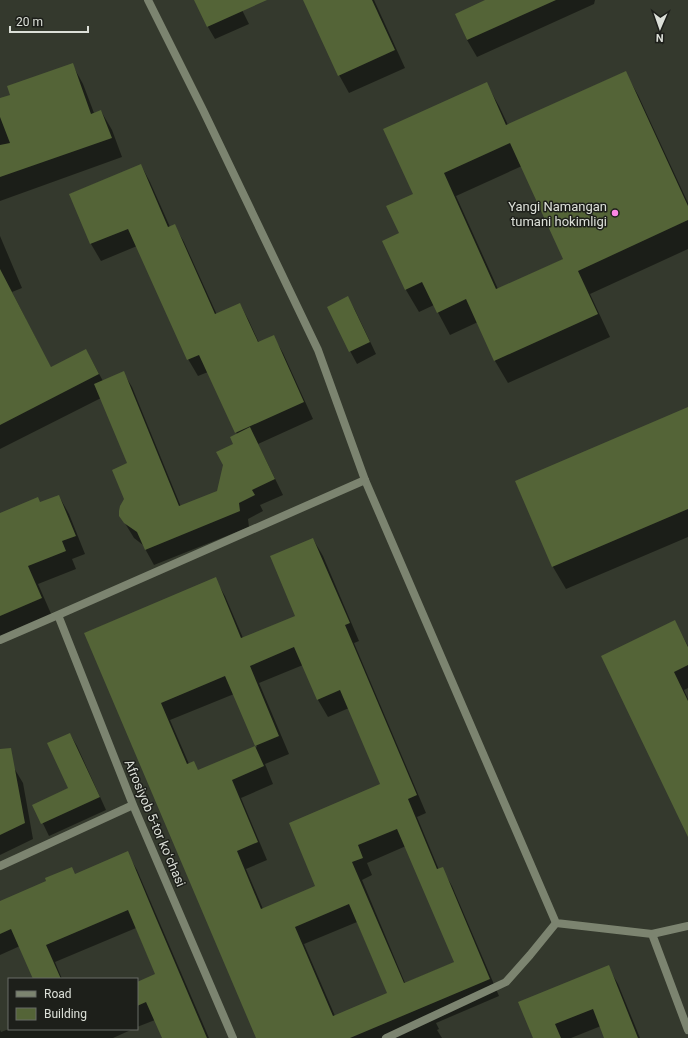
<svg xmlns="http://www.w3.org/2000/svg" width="688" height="1038" font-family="Roboto,sans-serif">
<rect width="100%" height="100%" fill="#34392d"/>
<!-- shadow -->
<path fill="#0007" fill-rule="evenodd" d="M 200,0 L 237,0 L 249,24 L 215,39 L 208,27 L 196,2 Z
M 304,0 L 374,0 L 405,68 L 349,93 L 339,75 Z
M 488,0 L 595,0 L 594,4 L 477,57 L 467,40 L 456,14 Z
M 72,64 L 83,84 L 94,113 L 101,111 L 112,130 L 122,157 L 0,201 L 0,99 L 12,95 Z
M 625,72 L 638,95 L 688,203 L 688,249 L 590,294 L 610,337 L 508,383 L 495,361 L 478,322 L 450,335 L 434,305 L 419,312 L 406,290 L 400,234 L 414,194 L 486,83 L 499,106 L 508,125 ZM 522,166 L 564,259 L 498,289 L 456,196 Z
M 141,165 L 150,182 L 170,227 L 174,225 L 184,242 L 217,315 L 240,304 L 249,321 L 259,343 L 273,336 L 283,353 L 313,419 L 258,444 L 283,495 L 260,505 L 263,511 L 248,519 L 249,527 L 154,565 L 143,545 L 134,538 L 120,515 L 125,499 L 128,464 L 101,398 L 0,449 L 0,236 L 22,288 L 12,292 L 51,368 L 86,350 L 103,381 L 123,372 L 132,387 L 181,507 L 218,492 L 237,434 L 208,372 L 198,376 L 188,359 L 137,246 L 101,261 L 91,244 L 70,194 Z
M 348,298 L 355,310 L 376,354 L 357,364 L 350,351 Z
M 688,408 L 688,537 L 566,589 L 553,567 L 516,482 Z
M 59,496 L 69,514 L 85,554 L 72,559 L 76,569 L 38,584 L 52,616 L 0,639 L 0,514 L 40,503 Z
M 313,539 L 323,556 L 359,641 L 354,643 L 426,813 L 417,817 L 439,870 L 442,869 L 452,886 L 499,996 L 436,1023 L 439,1029 L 437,1030 L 442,1038 L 257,1038 L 85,633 L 215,579 L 225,596 L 243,638 L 297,616 ZM 303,665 L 318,700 L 328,717 L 349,708 L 381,785 L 317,886 L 263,909 L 246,869 L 267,860 L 241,798 L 273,784 L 265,764 L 289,754 L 259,683 ZM 234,694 L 257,747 L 199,771 L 189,764 L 170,720 ZM 406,846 L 455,962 L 405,983 L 362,880 L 372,875 L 367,863 ZM 357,922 L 388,994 L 335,1016 L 304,944 Z
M 675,622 L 688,646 L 688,688 L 684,690 L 688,699 L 688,832 L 602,657 Z
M 70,734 L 77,746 L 106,810 L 49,836 L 34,805 L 69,788 Z
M 14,768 L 23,783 L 33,839 L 0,855 L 0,774 Z
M 127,853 L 137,870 L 209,1038 L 163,1038 L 155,1020 L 137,1027 L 137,983 L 156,975 L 136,928 L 55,962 L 62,979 L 34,979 L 20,946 L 0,955 L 0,902 L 75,875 Z
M 608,967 L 618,984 L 640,1038 L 606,1038 L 601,1026 L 571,1038 L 533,1038 Z
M 9,1029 L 133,1029 L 113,1038 L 0,1038 L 0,1030 L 1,1032 Z"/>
<!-- building -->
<path fill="#546437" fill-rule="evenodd" d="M 194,0 L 267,0 L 207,27 Z
M 303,0 L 372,0 L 395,50 L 338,76 Z
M 485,0 L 556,0 L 467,40 L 455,14 Z
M 73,63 L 91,114 L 101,110 L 112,138 L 0,177 L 0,145 L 10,143 L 0,117 L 0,98 L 10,95 L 7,86 Z
M 626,71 L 688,206 L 688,220 L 578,271 L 598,314 L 494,361 L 466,299 L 437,313 L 422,282 L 405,290 L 382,241 L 399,233 L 386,206 L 413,194 L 383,129 L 487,82 L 506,125 ZM 510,143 L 563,259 L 496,289 L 444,173 Z
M 141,164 L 168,227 L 175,224 L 215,314 L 240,303 L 258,342 L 274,335 L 304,402 L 235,433 L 199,355 L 187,360 L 128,229 L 90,244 L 69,194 Z
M 0,269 L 51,367 L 86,349 L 99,374 L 0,425 Z
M 348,296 L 370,342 L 349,352 L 327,307 Z
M 124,371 L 179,506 L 217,491 L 223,465 L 216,452 L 233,444 L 230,437 L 250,427 L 275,479 L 252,490 L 255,495 L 239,503 L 240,511 L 145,550 L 137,532 L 124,523 L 119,516 L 119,511 L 120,506 L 124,499 L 112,470 L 127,463 L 94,384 Z
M 688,407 L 688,509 L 552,567 L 515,481 Z
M 59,495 L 76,536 L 62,541 L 66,551 L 28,566 L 42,598 L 0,616 L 0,513 L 38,497 L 40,502 Z
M 313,538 L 350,623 L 345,625 L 417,795 L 408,799 L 437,869 L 443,867 L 490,979 L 350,1038 L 256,1038 L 84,633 L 216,577 L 241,638 L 295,616 L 270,556 ZM 294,647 L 317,700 L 340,690 L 380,784 L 289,823 L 315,886 L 261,909 L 237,851 L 258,842 L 232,780 L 264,766 L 255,746 L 279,736 L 250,666 ZM 225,676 L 255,746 L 198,770 L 194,761 L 187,764 L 161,703 ZM 397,829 L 454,962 L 404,983 L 352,862 L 363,858 L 358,845 ZM 349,904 L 387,993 L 333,1016 L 295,927 Z
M 675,620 L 688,647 L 688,665 L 674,672 L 688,701 L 688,837 L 601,656 Z
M 70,733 L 100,797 L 41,824 L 32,805 L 68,788 L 47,743 Z
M 11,748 L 25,823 L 0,835 L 0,749 Z
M 128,851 L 153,911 L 207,1038 L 162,1038 L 146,1002 L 137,1006 L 137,982 L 155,974 L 128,910 L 46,945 L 61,979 L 33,979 L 11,929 L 0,934 L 0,901 L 46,881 L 45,878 L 72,867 L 75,874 Z
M 609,965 L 638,1038 L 604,1038 L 593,1009 L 555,1024 L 561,1038 L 533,1038 L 518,1002 Z"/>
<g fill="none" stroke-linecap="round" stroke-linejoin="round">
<!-- minor -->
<path stroke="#7c8470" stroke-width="8" d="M 58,615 L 133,805 L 233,1038
M 0,640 L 58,615 L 365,480
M 0,866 L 133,805
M 386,1038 L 506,982 L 530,955 L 556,923"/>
<!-- tertiary -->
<path stroke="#7c8470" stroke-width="8" d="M 148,0 L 203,110 L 318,350 L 365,480 L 556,923 L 652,934 L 688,926
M 652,934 L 688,1030"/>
</g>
<!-- markers -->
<circle fill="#fc86e4" stroke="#1d1f1a" stroke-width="1.5" cx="615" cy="213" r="4"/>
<g text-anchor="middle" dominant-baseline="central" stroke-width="3" stroke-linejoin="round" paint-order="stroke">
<!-- poi labels -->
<g font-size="13" fill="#dce0d8" stroke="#1d1f1a" text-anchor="end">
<text x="607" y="206">Yangi Namangan<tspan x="607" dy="15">tumani hokimligi</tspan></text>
</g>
<!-- street labels -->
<g font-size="13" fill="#dce0d8" stroke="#1d1f1a">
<text transform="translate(155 823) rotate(67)">Afrosiyob 5-tor koʻchasi</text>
</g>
</g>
<!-- legend -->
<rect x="8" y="978" width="130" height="52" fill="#1d1f1a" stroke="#696c66"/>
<rect x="16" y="991" width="20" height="6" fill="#7c8470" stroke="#696c66"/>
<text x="44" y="998" font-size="12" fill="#dce0d8">Road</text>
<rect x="16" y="1008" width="20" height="12" fill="#546437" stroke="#696c66"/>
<text x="44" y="1018" font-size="12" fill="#dce0d8">Building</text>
<!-- north arrow -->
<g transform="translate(660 28) rotate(182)" stroke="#1d1f1a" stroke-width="3" paint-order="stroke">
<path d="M0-3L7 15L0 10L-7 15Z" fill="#dce0d8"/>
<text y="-6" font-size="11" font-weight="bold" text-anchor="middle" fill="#dce0d8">N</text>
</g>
<!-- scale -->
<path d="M10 26v6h78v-6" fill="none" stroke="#dce0d8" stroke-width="2"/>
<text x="16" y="26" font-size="12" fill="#dce0d8" stroke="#1d1f1a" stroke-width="3" paint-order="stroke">20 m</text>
</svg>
